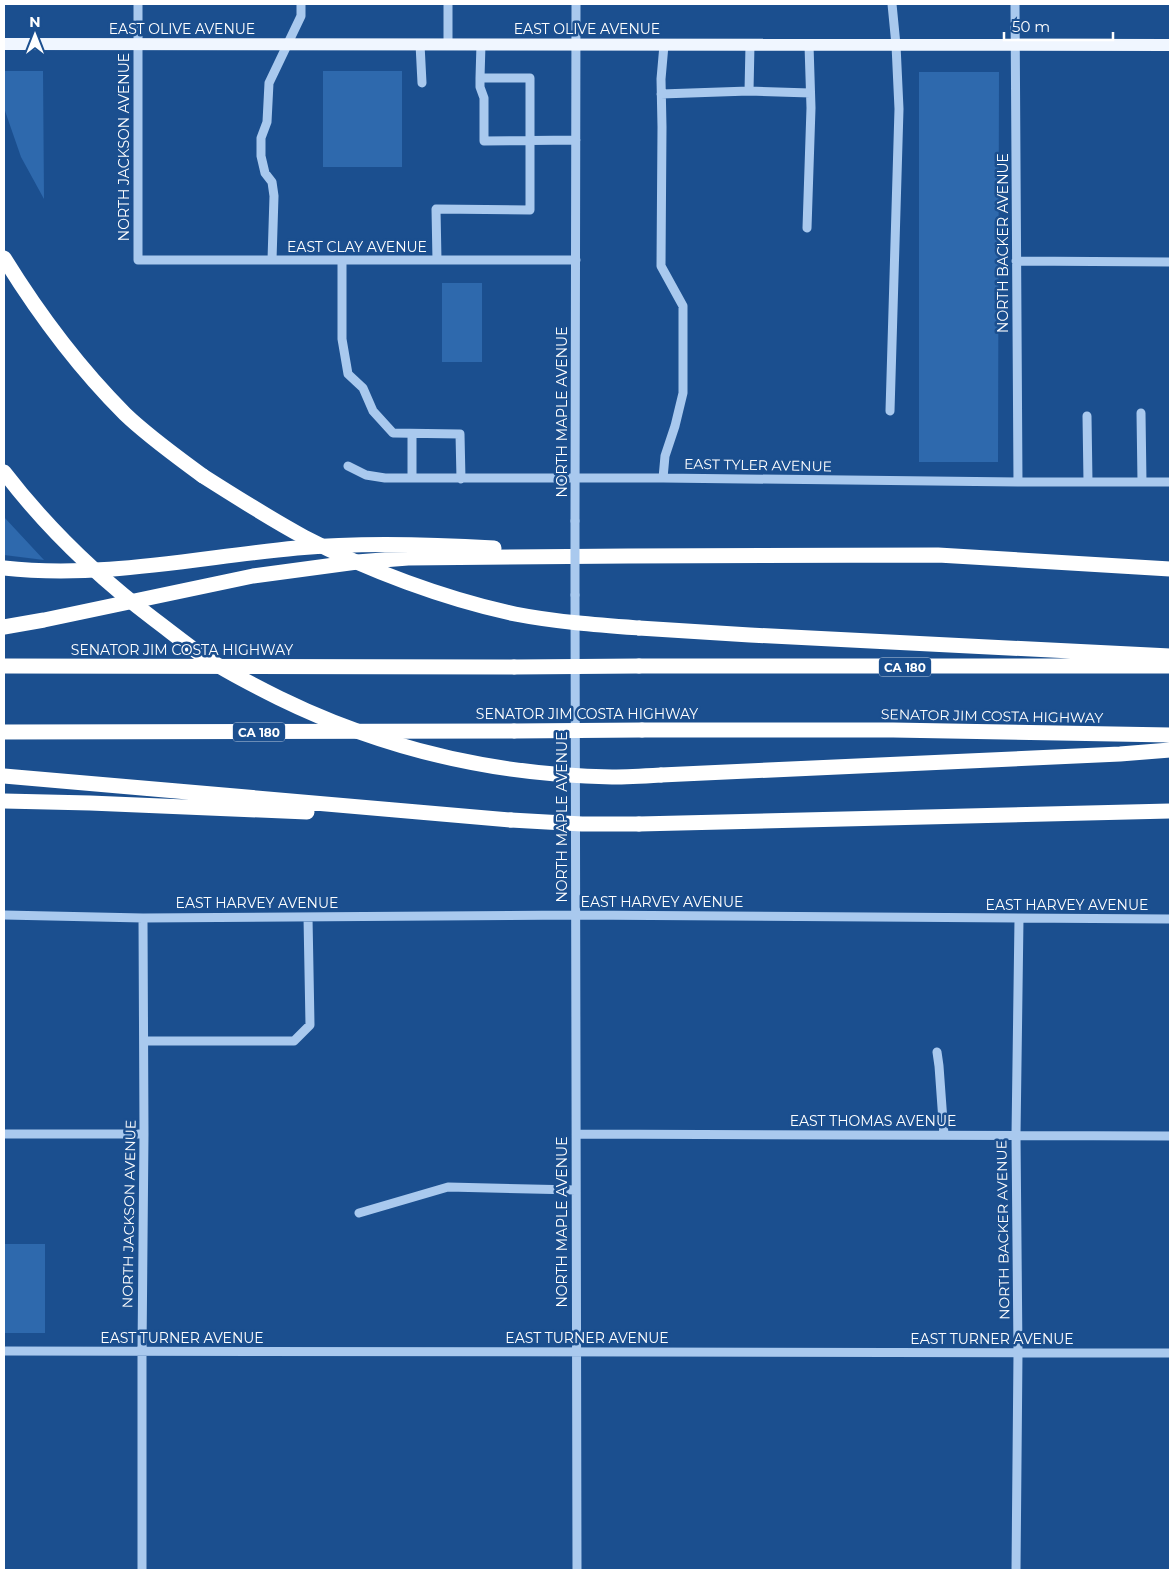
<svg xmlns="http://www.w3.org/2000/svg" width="1174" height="1574" font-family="Montserrat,sans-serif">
<rect width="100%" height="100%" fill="#1b4f8f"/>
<!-- green -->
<path fill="#2e69ad" d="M 4,71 L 43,71 L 44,199 L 21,157 L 4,108 Z
M 323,71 L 402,71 L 402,167 L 323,167 Z
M 919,72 L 999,72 L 998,462 L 919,462 Z
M 442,283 L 482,283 L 482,362 L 442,362 Z
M 4,517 L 44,560 L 4,555 Z
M 5,1244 L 45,1244 L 45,1333 L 5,1333 Z"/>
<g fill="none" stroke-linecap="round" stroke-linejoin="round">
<!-- minor -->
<path stroke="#a9c9ee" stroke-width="9" d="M 138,4 L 138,260 L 576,260
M 448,4 L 448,44
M 1015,4 L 1018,482
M 420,44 L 422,83
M 481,44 L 480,78 L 480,87 L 484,98 L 484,141 L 576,140
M 749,91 L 750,45
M 661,94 L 749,91 L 810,93
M 807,228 L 811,108 L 809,45
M 272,260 L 274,196 L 272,182 L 265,173 L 261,156 L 261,138 L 267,122 L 269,83 L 301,16 L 301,4
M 342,260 L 342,339 L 348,374 L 363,388 L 373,411 L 393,433 L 460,434 L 461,479
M 437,260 L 436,209 L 530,210 L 530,78 L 480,78
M 1016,261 L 1170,262
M 890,411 L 899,109 L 896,45 L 892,4
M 1141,413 L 1142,482
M 1087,416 L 1088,482
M 412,434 L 412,478
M 348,466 L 366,475 L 385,478 L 663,478 L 1018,482 L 1170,482
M 663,478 L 665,456 L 675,426 L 683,393 L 683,306 L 661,266 L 662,127 L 661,79 L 664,45
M 575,521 L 576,4
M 575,595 L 577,1570
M 4,915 L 143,918 L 576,915 L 1170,919
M 144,1041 L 294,1041 L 310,1025 L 308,917
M 937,1052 L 939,1066 L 944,1135
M 4,1134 L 144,1134
M 576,1134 L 1170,1136
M 359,1213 L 448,1187 L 576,1190
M 4,1351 L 1170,1353
M 142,1570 L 142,1351 L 144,1134 L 143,918
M 1016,1570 L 1018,1353 L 1016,1135 L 1019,919"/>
<!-- major -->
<path stroke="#f0f6ff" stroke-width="12" d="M 4,44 L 1170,45"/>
<!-- highway -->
<path stroke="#fff" stroke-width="15" d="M 4,258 C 38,313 79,368 125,414 C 149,437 176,456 203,476
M 4,568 C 102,579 200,557 297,548 C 363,542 428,544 494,548
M 4,627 L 44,620 L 253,576 L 357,562 L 408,558 L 628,556 L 938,555 L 1170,569
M 639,628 L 750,635 L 1170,656
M 4,666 L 514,667
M 639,666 L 1170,666
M 642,730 L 893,730 L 1170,735
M 4,732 L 514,731
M 661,775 L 1120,754 L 1170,750
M 4,776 L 511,820
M 4,801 L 90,803 L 307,812
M 639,824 L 1170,811"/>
<!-- minor-bridge -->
<path stroke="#a9c9ee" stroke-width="9" d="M 575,521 L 575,595"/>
<!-- highway-bridge -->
<path stroke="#fff" stroke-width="15" d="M 4,472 C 47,528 98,577 155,620 C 171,632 187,645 203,656 C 227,672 253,685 279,698 C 383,749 497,775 612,777 C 628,777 645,776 661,775
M 203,476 C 236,497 269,518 304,537 C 367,570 445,599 515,614 C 556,622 598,625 639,628
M 514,667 L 639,666
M 514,731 L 642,730
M 511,820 L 582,824 L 639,824"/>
</g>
<g text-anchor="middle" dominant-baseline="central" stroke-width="5" stroke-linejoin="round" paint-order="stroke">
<!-- shield labels -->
<g fill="#1b4f8f" stroke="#bbcadd" stroke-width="1">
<rect x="879" y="657.5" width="52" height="19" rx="4"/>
<rect x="233" y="722.5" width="52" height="19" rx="4"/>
</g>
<g font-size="12" font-weight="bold" fill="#fff">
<text x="905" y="667">CA 180</text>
<text x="259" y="732">CA 180</text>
</g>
<!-- street labels -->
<g font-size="14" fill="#fff" stroke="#1b4f8f">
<text x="182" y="29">EAST OLIVE AVENUE</text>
<text x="587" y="29">EAST OLIVE AVENUE</text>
<text transform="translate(124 147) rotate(-90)">NORTH JACKSON AVENUE</text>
<text transform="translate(1003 243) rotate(-90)">NORTH BACKER AVENUE</text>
<text x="357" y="247">EAST CLAY AVENUE</text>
<text transform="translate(562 412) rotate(-90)">NORTH MAPLE AVENUE</text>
<text transform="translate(758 465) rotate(1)">EAST TYLER AVENUE</text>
<text x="182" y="650">SENATOR JIM COSTA HIGHWAY</text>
<text x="587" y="714">SENATOR JIM COSTA HIGHWAY</text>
<text transform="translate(992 716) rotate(1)">SENATOR JIM COSTA HIGHWAY</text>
<text transform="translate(562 817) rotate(-90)">NORTH MAPLE AVENUE</text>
<text x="662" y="902">EAST HARVEY AVENUE</text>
<text x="257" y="903">EAST HARVEY AVENUE</text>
<text x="1067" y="905">EAST HARVEY AVENUE</text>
<text x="873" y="1121">EAST THOMAS AVENUE</text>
<text transform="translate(129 1214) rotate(-89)">NORTH JACKSON AVENUE</text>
<text transform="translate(562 1222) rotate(-90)">NORTH MAPLE AVENUE</text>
<text transform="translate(1003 1230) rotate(-91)">NORTH BACKER AVENUE</text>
<text x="182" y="1338">EAST TURNER AVENUE</text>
<text x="587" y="1338">EAST TURNER AVENUE</text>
<text x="992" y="1339">EAST TURNER AVENUE</text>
</g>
</g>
<!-- border -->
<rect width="1174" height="1574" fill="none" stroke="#ffffff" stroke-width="10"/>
<!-- north arrow -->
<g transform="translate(35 35)" stroke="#1b4f8f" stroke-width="4" paint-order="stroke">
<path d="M0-4L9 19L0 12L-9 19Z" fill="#ffffff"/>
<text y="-8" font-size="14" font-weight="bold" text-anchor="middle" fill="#ffffff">N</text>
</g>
<!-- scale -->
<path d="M1004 32v8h109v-8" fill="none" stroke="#ffffff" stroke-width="2.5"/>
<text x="1012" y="32" font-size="15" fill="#ffffff" stroke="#1b4f8f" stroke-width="4" paint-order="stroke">50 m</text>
</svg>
